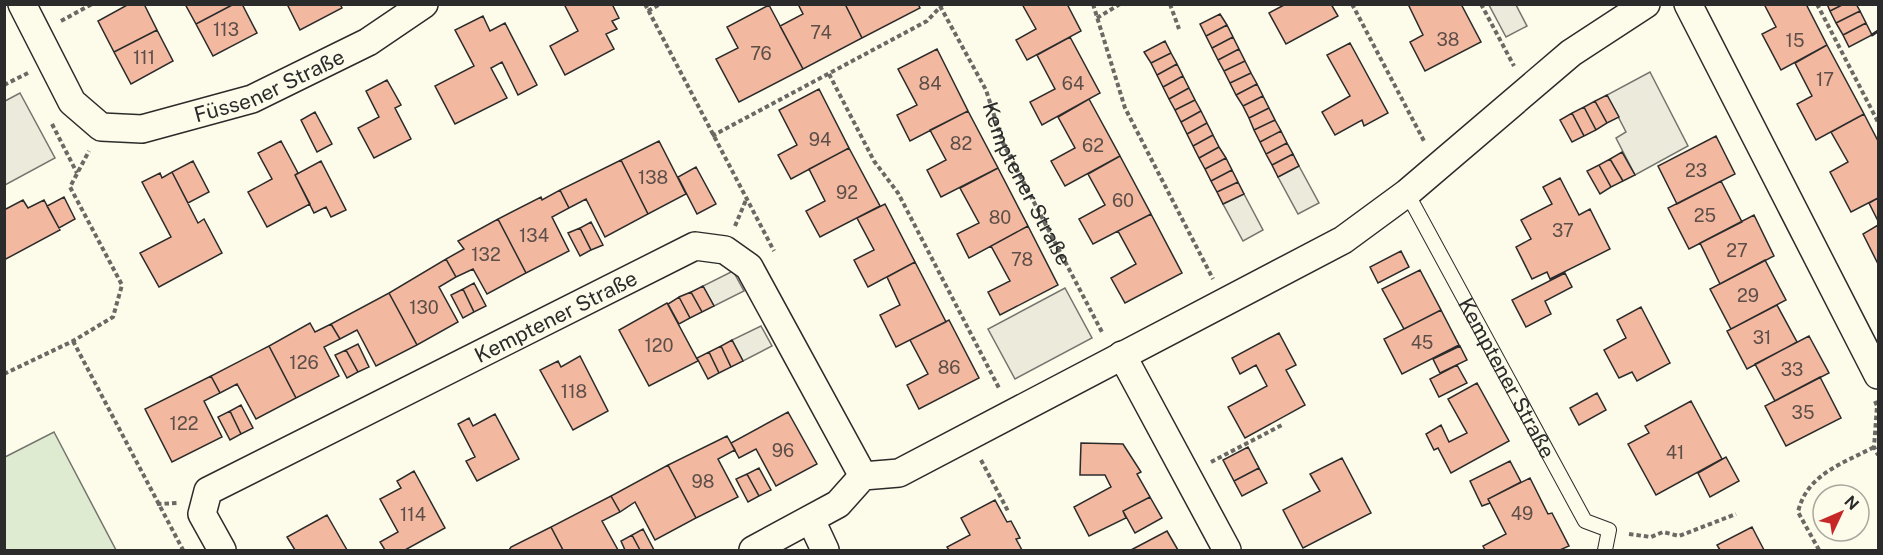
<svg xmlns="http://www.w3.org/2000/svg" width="1883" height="555" font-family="'Public Sans',sans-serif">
<rect width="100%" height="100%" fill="#fdfbea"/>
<!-- green -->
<path fill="#deebd1" stroke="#74746e" stroke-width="1.5" d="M 54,432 L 116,550 L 5,550 L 5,457 Z"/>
<!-- parking -->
<path fill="#eceadb" stroke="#74746e" stroke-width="1.5" d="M 1489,5 L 1516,5 L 1527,26 L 1506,37 Z
M 1650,72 L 1688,146 L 1635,175 L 1616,138 L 1626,132 L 1607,95 Z
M 20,93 L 55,158 L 5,185 L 5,101 Z
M 1299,166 L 1319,203 L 1298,214 L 1278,177 Z
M 1244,194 L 1263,230 L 1243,241 L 1223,204 Z
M 733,271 L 744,291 L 714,306 L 703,286 Z
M 1065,288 L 1092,338 L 1015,379 L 988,329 Z
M 761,326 L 772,346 L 743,361 L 732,340 Z"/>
<!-- building -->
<path fill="#f2b8a0" stroke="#2b2b2b" stroke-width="1.5" d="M 129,4 L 144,4 L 157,30 L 114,52 L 98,21 Z
M 185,4 L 234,4 L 196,24 Z
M 234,4 L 242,4 L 257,33 L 213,56 L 196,24 Z
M 287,4 L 340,4 L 342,8 L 300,30 Z
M 564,4 L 612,4 L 619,18 L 612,21 L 617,29 L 606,34 L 614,49 L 565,75 L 550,46 L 578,31 Z
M 798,4 L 845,4 L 862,38 L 803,69 L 780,26 L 803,14 Z
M 845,4 L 918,4 L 920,8 L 862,38 Z
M 1022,4 L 1067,4 L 1081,31 L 1027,60 L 1016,40 L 1036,29 Z
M 1286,4 L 1331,4 L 1338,16 L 1286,44 L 1269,13 Z
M 1408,4 L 1461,4 L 1481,42 L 1425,71 L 1410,42 L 1423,35 Z
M 1764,4 L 1806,4 L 1827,45 L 1781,70 L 1762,34 L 1776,27 Z
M 1827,4 L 1844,4 L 1830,11 Z
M 1844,4 L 1856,4 L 1860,11 L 1836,23 L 1830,11 Z
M 769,5 L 803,69 L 739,102 L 716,59 L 738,48 L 727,27 Z
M 1860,11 L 1866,23 L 1843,35 L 1836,23 Z
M 1220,14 L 1227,25 L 1206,36 L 1200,24 Z
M 483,16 L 490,31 L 505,23 L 537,85 L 518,95 L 502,62 L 491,68 L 507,98 L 455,124 L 435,86 L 474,66 L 455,30 Z
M 1866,23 L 1872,35 L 1849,47 L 1843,35 Z
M 1227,25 L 1233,37 L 1212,48 L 1206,36 Z
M 157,30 L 173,61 L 131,84 L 114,52 Z
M 1070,37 L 1100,93 L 1042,125 L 1030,102 L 1055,89 L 1037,55 Z
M 1233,37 L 1239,49 L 1218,60 L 1212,48 Z
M 1165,41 L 1171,53 L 1151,63 L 1144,52 Z
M 1350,43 L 1388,113 L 1364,126 L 1362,120 L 1335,135 L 1322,112 L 1350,96 L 1327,55 Z
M 1827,45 L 1864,114 L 1816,140 L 1797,104 L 1812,96 L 1795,63 Z
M 937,49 L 968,111 L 910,141 L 897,115 L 917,105 L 898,69 Z
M 1239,49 L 1245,61 L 1224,71 L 1218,60 Z
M 1171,53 L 1177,64 L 1157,75 L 1151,63 Z
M 1245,61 L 1251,73 L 1230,83 L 1224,71 Z
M 1177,64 L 1183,76 L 1163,87 L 1157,75 Z
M 1251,73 L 1257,84 L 1236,95 L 1230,83 Z
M 1183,76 L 1189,88 L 1169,99 L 1163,87 Z
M 387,80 L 401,105 L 395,108 L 411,139 L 374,158 L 358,128 L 379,117 L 366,91 Z
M 1257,84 L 1263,96 L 1243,106 L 1236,95 Z
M 1189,88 L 1195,100 L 1175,110 L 1169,99 Z
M 819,89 L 849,148 L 791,179 L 778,155 L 797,145 L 779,110 Z
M 1607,95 L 1619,117 L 1607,123 L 1595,101 Z
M 1263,96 L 1269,108 L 1249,118 L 1243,106 Z
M 1089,99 L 1120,156 L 1065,186 L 1051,161 L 1075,148 L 1058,117 Z
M 1195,100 L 1201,111 L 1181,122 L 1175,110 Z
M 1595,101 L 1607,123 L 1596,130 L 1584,107 Z
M 1584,107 L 1596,130 L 1584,136 L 1572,113 Z
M 1269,108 L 1275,120 L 1254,130 L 1249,118 Z
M 968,111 L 998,168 L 941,197 L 927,170 L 946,160 L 930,130 Z
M 1201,111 L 1207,123 L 1187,134 L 1181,122 Z
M 315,112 L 332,144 L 317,152 L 301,120 Z
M 1572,113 L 1584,136 L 1572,142 L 1560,120 Z
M 1864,114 L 1878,141 L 1878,198 L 1851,212 L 1830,172 L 1848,162 L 1831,132 Z
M 1275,120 L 1281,131 L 1260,142 L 1254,130 Z
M 1207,123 L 1213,135 L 1193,146 L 1187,134 Z
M 1281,131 L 1287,143 L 1266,154 L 1260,142 Z
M 1213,135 L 1219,147 L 1199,158 L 1193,146 Z
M 1716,136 L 1735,174 L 1677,204 L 1658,166 Z
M 281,141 L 298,173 L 295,175 L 310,204 L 267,227 L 248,192 L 272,179 L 258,153 Z
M 659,141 L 686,194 L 648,214 L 621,160 Z
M 1287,143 L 1293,154 L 1272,165 L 1266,154 Z
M 1219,147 L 1226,158 L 1205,169 L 1199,158 Z
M 849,148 L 880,206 L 820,237 L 806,211 L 825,201 L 809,169 Z
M 1622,152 L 1635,175 L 1623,181 L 1610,159 Z
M 1293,154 L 1299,166 L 1278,177 L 1272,165 Z
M 1120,156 L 1151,214 L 1093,244 L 1079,219 L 1105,205 L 1088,174 Z
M 1226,158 L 1232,170 L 1211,181 L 1205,169 Z
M 1610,159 L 1623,181 L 1611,187 L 1599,165 Z
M 621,160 L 648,214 L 605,237 L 586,199 L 569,208 L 560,190 Z
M 193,161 L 209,192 L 188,203 L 172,172 Z
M 321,161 L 346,210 L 331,217 L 326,207 L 314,213 L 295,175 Z
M 1599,165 L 1611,187 L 1600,194 L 1587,171 Z
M 696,167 L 716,204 L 697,214 L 678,177 Z
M 998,168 L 1028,226 L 969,258 L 957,234 L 979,223 L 960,188 Z
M 1232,170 L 1238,182 L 1217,192 L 1211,181 Z
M 172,172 L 198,223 L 204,219 L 222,253 L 159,287 L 140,253 L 171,237 L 142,182 L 160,173 L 162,178 Z
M 1560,178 L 1579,215 L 1590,209 L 1610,249 L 1550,279 L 1547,272 L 1532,279 L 1516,247 L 1531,239 L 1521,220 L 1552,204 L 1543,187 Z
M 1721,181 L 1742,222 L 1689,249 L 1668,208 Z
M 1238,182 L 1244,194 L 1223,204 L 1217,192 Z
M 560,190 L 569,208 L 552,217 L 569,251 L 526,273 L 498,219 L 541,197 L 542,200 Z
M 64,197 L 75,219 L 59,228 L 47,206 Z
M 1878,198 L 1878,221 L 1869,203 Z
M 23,200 L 28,208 L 44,200 L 60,230 L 4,260 L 4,210 Z
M 885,204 L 915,262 L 868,287 L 854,260 L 874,250 L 857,218 Z
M 1151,214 L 1182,273 L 1125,303 L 1111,278 L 1136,264 L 1118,231 Z
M 1754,215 L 1774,256 L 1720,284 L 1700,243 Z
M 498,219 L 526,273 L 487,294 L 473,269 L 456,277 L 446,259 L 464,249 L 458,241 Z
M 591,222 L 603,245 L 591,250 L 580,228 Z
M 1878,225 L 1878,264 L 1863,234 Z
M 1028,226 L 1058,285 L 1000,315 L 988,292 L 1010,281 L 991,246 Z
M 580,228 L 591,250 L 580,256 L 568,233 Z
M 1401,251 L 1409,267 L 1378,283 L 1370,267 Z
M 446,259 L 456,277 L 439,287 L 458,322 L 417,345 L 389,293 Z
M 1765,260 L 1786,300 L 1731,329 L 1710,289 Z
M 915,262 L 946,322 L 896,347 L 880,315 L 900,305 L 887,277 Z
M 1420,270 L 1441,310 L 1404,329 L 1382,289 Z
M 1565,273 L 1572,287 L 1545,301 L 1551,314 L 1526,327 L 1512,300 Z
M 474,283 L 486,306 L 474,312 L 463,289 Z
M 703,286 L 714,306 L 702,312 L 691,292 Z
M 463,289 L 474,312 L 463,318 L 451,295 Z
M 691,292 L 702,312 L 690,318 L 679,297 Z
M 389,293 L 417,345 L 376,366 L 357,330 L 340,339 L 331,324 Z
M 679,297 L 690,318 L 679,324 L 668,304 Z
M 667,303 L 698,361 L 649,386 L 619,330 Z
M 1777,305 L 1797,342 L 1747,369 L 1727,331 Z
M 1641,307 L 1670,363 L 1637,381 L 1632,372 L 1619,378 L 1604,350 L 1626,338 L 1617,320 Z
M 1441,310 L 1459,345 L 1402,374 L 1384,339 Z
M 949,320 L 979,378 L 919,409 L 907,385 L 928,374 L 910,340 Z
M 310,323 L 315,332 L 331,324 L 340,339 L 324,347 L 339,376 L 296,398 L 269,346 Z
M 1279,333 L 1296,365 L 1286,370 L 1305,405 L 1245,438 L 1228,407 L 1267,386 L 1256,365 L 1240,374 L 1232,358 Z
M 1809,336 L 1829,373 L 1775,401 L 1755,364 Z
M 732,340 L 743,361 L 731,367 L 721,346 Z
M 358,344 L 369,367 L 358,372 L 346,350 Z
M 269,346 L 296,398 L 256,419 L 237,384 L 220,393 L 211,376 Z
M 721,346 L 731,367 L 719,373 L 709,352 Z
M 1460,346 L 1467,360 L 1440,373 L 1433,359 Z
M 346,350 L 358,372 L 347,378 L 335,355 Z
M 709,352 L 719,373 L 708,379 L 697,358 Z
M 580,356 L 608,411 L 573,430 L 540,370 L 558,361 L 561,367 Z
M 1457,365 L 1467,383 L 1439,397 L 1430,379 Z
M 211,376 L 220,393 L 204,401 L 222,437 L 172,462 L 145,409 Z
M 1820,377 L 1841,418 L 1786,446 L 1765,406 Z
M 1477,383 L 1509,441 L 1451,473 L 1438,448 L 1434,450 L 1426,434 L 1441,425 L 1449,442 L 1467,433 L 1448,399 Z
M 1597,393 L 1606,410 L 1579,425 L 1570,408 Z
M 1691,401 L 1722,459 L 1656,495 L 1628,444 L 1649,433 L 1645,426 Z
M 241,405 L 253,428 L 241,434 L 230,411 Z
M 230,411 L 241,434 L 230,440 L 218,417 Z
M 788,412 L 817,464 L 776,486 L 756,449 L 739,458 L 731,443 Z
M 495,414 L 519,459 L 477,481 L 466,461 L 475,457 L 458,424 L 469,418 L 473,426 Z
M 727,436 L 735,450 L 718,459 L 738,497 L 696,518 L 668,465 Z
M 1081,443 L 1123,444 L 1141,472 L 1137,474 L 1150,497 L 1123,511 L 1126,518 L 1089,536 L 1074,507 L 1111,487 L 1105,475 L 1080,475 Z
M 1248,447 L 1259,468 L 1234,481 L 1223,460 Z
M 1726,457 L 1739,481 L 1710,497 L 1698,473 Z
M 1342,458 L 1371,513 L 1303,548 L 1283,510 L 1320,491 L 1310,474 Z
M 1510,461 L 1521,482 L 1488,499 L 1490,503 L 1482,506 L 1470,481 Z
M 668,465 L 696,518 L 655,540 L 635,502 L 620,512 L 611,496 Z
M 759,468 L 771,490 L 759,496 L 747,474 Z
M 1259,468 L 1267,483 L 1242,496 L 1234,481 Z
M 414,471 L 445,528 L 405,550 L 385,550 L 380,542 L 398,532 L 380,499 L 401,488 L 397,481 Z
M 747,474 L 759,496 L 748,502 L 736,479 Z
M 1530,478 L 1548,514 L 1552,513 L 1569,546 L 1560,550 L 1485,550 L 1483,546 L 1506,534 L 1488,499 Z
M 611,496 L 620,512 L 602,521 L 618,550 L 563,550 L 551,527 Z
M 1150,497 L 1162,518 L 1135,533 L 1123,511 Z
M 995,500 L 1007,522 L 1011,521 L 1020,538 L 1016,539 L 1022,550 L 949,550 L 947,547 L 970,535 L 961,518 Z
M 327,515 L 347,550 L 295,550 L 287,537 Z
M 551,527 L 563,550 L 509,550 L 511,547 Z
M 1752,527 L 1764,550 L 1720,550 L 1717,545 Z
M 643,529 L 654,550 L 640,550 L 632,535 Z
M 1167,531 L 1178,550 L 1131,550 Z
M 632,535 L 640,550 L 625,550 L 621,541 Z"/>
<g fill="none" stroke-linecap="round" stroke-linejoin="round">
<defs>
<g id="service">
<path id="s2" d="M 1407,193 L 1585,521 L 1609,530 L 1605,550"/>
</g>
<g id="minor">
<path id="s3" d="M 22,4 L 72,102 L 101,127 L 142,129 L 252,99 L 368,42 L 424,4"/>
<path d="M 1688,4 L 1878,375"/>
<path d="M 1122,355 L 1227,550"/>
<path d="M 811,520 L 825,550"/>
<path id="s4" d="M 222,550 L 202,514 L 208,491 L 695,246 L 725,250 L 749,267 L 863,476"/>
<path d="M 753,550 L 838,504 L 863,476 L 899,473 L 1343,240 L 1407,193 L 1571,53 L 1646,4"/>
</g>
</defs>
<!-- service casing -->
<use href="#service" stroke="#2b2b2b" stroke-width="16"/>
<!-- minor casing -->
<use href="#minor" stroke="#2b2b2b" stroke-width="30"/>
<!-- path -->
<g stroke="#6a6964" stroke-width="4" stroke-dasharray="4.5 3" stroke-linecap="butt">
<path d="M 645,4 L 774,251"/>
<path d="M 1093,4 L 1125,108 L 1213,279"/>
<path d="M 1170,4 L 1179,29"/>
<path d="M 1352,4 L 1425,143"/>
<path d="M 1481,4 L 1514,66"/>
<path d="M 1817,4 L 1878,122"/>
<path id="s1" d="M 940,6 L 986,90 L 1003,143 L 1103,334"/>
<path d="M 648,11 L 660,4"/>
<path d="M 1097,18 L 1120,4"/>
<path d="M 61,21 L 92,4"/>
<path d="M 829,74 L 874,161 L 898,193 L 1000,390"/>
<path d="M 4,85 L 28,73"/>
<path d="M 52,124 L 77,173"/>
<path d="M 712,136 L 927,21 L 942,5"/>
<path d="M 735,226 L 746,200"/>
<path d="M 73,341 L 183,550"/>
<path d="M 4,374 L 73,341 L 113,317 L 122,285 L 70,187 L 89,151"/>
<path d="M 1875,401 L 1877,406 L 1874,447 L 1878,455"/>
<path d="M 981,460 L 1009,513"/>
<path d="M 1211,462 L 1282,425"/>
<path d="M 157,504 L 177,503"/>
<path d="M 1629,534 L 1651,537 L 1663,532 L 1679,536 L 1736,514"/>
<path d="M 1819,550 L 1798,512 C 1807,474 1842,464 1874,447"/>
</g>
<!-- service -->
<use href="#service" stroke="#fdfbea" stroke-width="14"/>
<!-- minor -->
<use href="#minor" stroke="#fdfbea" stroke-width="27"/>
<!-- wall -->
<path stroke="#2b2b2b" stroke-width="3" d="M 1872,35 L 1878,31"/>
</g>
<g text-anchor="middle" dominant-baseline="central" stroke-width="4.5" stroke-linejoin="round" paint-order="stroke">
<!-- number labels -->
<g font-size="18" fill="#5d4e48">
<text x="226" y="29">113</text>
<text x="821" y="32">74</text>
<text x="1448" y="39">38</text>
<text x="1795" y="40">15</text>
<text x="761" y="53">76</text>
<text x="144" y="57">111</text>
<text x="1825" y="79">17</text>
<text x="930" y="83">84</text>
<text x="1073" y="83">64</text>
<text x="820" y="139">94</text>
<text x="961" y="143">82</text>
<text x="1093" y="145">62</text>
<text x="1696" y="170">23</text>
<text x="653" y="177">138</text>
<text x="847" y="192">92</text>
<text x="1123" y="200">60</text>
<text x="1705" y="215">25</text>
<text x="1000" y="217">80</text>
<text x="1563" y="230">37</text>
<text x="534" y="235">134</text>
<text x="1737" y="250">27</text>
<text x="486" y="254">132</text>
<text x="1022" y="259">78</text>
<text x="1748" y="295">29</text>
<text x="424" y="307">130</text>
<text x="1762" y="337">31</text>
<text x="1422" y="342">45</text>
<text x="659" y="345">120</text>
<text x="304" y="362">126</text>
<text x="949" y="367">86</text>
<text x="1792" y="369">33</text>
<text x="574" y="391">118</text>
<text x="1803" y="412">35</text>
<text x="184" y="423">122</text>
<text x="783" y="450">96</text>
<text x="1675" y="452">41</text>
<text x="703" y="481">98</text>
<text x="1522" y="513">49</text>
<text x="413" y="514">114</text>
</g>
<!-- street labels -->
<g font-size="21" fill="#2b2b2b" stroke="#fdfbea">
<text stroke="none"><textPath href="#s3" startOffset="324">Füssener Straße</textPath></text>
<text stroke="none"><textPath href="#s1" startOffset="198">Kemptener Straße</textPath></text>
<text stroke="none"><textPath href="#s4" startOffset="454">Kemptener Straße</textPath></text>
<text stroke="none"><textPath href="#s2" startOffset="210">Kemptener Straße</textPath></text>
</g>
</g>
<!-- border -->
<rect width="1883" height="555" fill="none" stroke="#2b2b2b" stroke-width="12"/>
<!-- north arrow -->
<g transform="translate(1841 513) rotate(46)"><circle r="28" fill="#fdfbea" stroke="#a9a89e" stroke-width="1.5"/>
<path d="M0-4.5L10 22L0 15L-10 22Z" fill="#c62828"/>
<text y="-9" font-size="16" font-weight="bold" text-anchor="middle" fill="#2b2b2b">N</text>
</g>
</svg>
